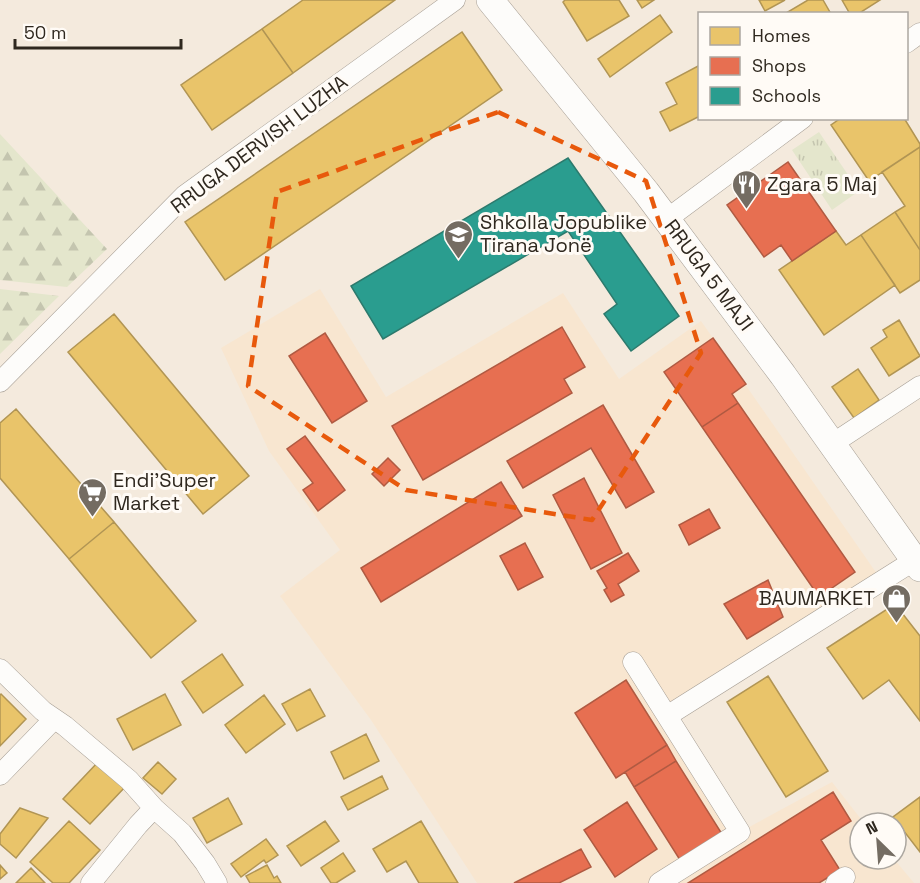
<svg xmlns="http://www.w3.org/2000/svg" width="920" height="883" font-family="'Space Grotesk',sans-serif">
<defs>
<pattern id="grass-tufts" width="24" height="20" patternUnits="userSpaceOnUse" patternTransform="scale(1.5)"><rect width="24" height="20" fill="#e4e6cc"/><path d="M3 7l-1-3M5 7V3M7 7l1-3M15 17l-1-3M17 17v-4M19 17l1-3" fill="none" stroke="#c4c5af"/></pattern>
<pattern id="forest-firs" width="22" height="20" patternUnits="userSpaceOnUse" patternTransform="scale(1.5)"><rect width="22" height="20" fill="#e4e6cc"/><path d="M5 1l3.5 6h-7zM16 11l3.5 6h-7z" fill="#c4c5af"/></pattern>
</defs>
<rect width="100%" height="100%" fill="#f4eadd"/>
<!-- built -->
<path fill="#f8e6d0" d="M 320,289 L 386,397 L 563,293 L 619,379 L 701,321 L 882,581 L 668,716 L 740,832 L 832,782 L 864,823 L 860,823 L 860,859 L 894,859 L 914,883 L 477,883 L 371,720 L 280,596 L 340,550 L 269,451 L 221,348 Z"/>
<!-- grass -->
<path fill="url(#grass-tufts)" d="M 819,132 L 859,191 L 832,210 L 792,150 Z"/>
<!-- forest -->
<path fill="url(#forest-firs)" d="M 0,134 L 107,249 L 67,287 L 0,280 Z
M 0,289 L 59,296 L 0,354 Z"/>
<!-- homes -->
<path fill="#e9c46a" stroke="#b19554" stroke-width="1.5" d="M 303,0 L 395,0 L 293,73 L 262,29 Z
M 565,0 L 619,0 L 629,16 L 587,41 L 563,2 Z
M 637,0 L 654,0 L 642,8 Z
M 759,0 L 785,0 L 765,11 Z
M 808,0 L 823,0 L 831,14 L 786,13 Z
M 842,0 L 880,0 L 858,14 L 850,14 Z
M 660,15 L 672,32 L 610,77 L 598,59 Z
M 262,29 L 293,73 L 212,130 L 181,85 Z
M 462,32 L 502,90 L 225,280 L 185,222 Z
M 700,65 L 700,116 L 670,131 L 660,112 L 677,104 L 666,83 Z
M 841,118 L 904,118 L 920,144 L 920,147 L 869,181 L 831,125 Z
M 920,147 L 920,250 L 895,212 L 905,206 L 882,172 Z
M 895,212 L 920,250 L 920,280 L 900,293 L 861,235 Z
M 836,231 L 846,245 L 861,235 L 895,285 L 824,335 L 779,270 Z
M 114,314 L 249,476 L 203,514 L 68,352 Z
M 899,320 L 920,356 L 889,376 L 871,348 L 887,337 L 883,330 Z
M 858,369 L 879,400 L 854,418 L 832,387 Z
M 16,409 L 114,522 L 69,559 L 0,478 L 0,423 Z
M 114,522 L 196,621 L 151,658 L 69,559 Z
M 895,604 L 920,636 L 920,721 L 889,680 L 863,699 L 827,648 Z
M 222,654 L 243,685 L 203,713 L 182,682 Z
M 768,676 L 828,771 L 786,797 L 727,702 Z
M 310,689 L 325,716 L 297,731 L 282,704 Z
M 1,694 L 26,719 L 0,746 L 0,695 Z
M 165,694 L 181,725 L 133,750 L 117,719 Z
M 264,695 L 285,724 L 246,753 L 225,725 Z
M 366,734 L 379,761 L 344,779 L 331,752 Z
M 99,761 L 126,786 L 90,824 L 63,799 Z
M 158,762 L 176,779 L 162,794 L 143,778 Z
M 382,776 L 388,789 L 348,810 L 341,797 Z
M 920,797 L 920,852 L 893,817 Z
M 228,798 L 242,824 L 207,843 L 193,818 Z
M 20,808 L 48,818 L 16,858 L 0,844 L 0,834 Z
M 69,821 L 100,850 L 69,883 L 53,883 L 30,862 Z
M 325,821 L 339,841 L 301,866 L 287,846 Z
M 421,821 L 458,883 L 419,883 L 406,861 L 387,872 L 373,849 Z
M 266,839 L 278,855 L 266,863 L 264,860 L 241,877 L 231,864 Z
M 343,853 L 355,871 L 336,883 L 331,883 L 321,868 Z
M 0,865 L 7,873 L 0,879 Z
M 267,865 L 274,878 L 277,876 L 281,883 L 250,883 L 246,876 Z
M 31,868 L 45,883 L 16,883 Z"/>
<!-- shops -->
<path fill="#e76f51" stroke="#b05a42" stroke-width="1.5" d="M 788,162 L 836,231 L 792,261 L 781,245 L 764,257 L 727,205 Z
M 562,327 L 585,367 L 564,379 L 572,393 L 423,480 L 392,426 Z
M 325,333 L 367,401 L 332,423 L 289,356 Z
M 713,338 L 746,384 L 732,394 L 738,403 L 702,427 L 664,372 Z
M 738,403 L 855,572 L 819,597 L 702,427 Z
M 603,405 L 654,492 L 626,508 L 591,448 L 523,488 L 507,461 Z
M 305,436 L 345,490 L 318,511 L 303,490 L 313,483 L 287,449 Z
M 388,458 L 400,470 L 384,486 L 372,474 Z
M 584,478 L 622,553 L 591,569 L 553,495 Z
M 501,482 L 522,516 L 381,602 L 361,568 Z
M 709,509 L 720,528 L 689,545 L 679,525 Z
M 525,543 L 543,577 L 518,590 L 500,556 Z
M 628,553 L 639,571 L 618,584 L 624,595 L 611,602 L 604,590 L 607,588 L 597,571 Z
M 768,580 L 783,617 L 747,639 L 724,604 Z
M 626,680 L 667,745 L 616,778 L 575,713 Z
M 667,745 L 676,761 L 634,787 L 625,772 Z
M 676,761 L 722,834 L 680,860 L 634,787 Z
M 833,792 L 851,821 L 821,840 L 840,870 L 819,883 L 688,883 Z
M 627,802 L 657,849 L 615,877 L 584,830 Z
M 581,849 L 591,867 L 559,883 L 514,883 Z"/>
<!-- schools -->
<path fill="#2a9d8f" stroke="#2c7a6d" stroke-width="1.5" d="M 568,158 L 679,316 L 631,351 L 604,314 L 617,304 L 568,231 L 383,339 L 351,286 Z"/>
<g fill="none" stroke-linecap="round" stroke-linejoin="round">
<defs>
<path id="street" d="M 906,43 L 920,33
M 667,219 L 803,118
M 0,382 L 185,195 L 455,0
M 832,444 L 920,386
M 633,662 L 740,832 L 659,883
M 0,669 L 43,711 L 65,726 L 129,780 L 154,808 L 182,833 L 205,863 L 217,883
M 667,716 L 915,560
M 0,775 L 54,719
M 91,883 L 138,825 L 154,808
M 836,883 L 845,877"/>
<path id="secondary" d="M 490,0 L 646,192 L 783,375 L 920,568"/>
</defs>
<!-- street casing -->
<use href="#street" stroke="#a69e94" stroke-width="21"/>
<!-- secondary casing -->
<use href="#secondary" stroke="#a69e94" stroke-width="28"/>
<!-- street -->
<use href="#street" stroke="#fdfcfa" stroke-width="20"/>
<!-- secondary -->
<use href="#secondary" stroke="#fdfcfa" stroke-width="27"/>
</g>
<!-- marked area -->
<path fill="none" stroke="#e8590c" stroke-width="4.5" stroke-dasharray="12 8" stroke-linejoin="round" d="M 498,112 L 646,181 L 701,353 L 592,520 L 406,490 L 248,386 L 277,192 Z"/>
<!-- icons -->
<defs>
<symbol id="restaurant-pin" viewBox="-11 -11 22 30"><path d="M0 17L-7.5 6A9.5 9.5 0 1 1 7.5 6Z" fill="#746c62" stroke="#fffbf6"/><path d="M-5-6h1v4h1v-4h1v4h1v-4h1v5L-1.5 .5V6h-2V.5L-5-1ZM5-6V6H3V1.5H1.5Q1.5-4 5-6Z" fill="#fff"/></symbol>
<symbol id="school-pin" viewBox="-11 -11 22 30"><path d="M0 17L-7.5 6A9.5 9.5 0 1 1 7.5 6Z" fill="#746c62" stroke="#fffbf6"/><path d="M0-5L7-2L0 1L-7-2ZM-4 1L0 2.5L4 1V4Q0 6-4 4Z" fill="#fff"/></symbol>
<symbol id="supermarket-pin" viewBox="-11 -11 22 30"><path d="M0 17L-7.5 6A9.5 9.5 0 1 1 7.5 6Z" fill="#746c62" stroke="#fffbf6"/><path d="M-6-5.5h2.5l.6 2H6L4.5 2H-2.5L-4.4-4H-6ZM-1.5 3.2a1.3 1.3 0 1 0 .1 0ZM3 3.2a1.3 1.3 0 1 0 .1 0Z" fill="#fff"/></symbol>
<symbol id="shop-pin" viewBox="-11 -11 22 30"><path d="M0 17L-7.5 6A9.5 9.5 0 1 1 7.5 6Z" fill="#746c62" stroke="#fffbf6"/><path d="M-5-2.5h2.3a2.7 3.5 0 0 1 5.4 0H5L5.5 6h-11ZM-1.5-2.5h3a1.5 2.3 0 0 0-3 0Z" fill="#fff"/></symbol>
</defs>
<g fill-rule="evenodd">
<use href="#restaurant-pin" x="730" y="168" width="33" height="45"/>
<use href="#school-pin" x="442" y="218" width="33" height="45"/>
<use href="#supermarket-pin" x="76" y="476" width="33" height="45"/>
<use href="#shop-pin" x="880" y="582" width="33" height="45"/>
</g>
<g text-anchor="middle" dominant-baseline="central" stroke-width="6" stroke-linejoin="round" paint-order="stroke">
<!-- street labels -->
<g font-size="20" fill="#2f281f" stroke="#fffbf6">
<text transform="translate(259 144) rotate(-37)">RRUGA DERVISH LUZHA</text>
<text transform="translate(709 275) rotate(53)">RRUGA 5 MAJI</text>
</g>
<!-- poi labels -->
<g font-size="20" fill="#2f281f" stroke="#fffbf6" text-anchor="start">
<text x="767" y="184">Zgara 5 Maj</text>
<text x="480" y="222">Shkolla Jopublike<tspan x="480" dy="23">Tirana Jonë</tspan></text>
<text x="113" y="480">Endi'Super<tspan x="113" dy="23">Market</tspan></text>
<text x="875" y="598" text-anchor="end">BAUMARKET</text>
</g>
</g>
<!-- legend -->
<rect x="698" y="12" width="210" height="108" fill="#fffbf6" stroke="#aca7a0" stroke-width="1.5"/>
<rect x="710" y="27" width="30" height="18" fill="#e9c46a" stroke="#aca7a0" stroke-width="1.5"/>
<text x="752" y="42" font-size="18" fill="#2f281f">Homes</text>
<rect x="710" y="57" width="30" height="18" fill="#e76f51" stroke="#aca7a0" stroke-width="1.5"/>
<text x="752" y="72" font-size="18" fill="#2f281f">Shops</text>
<rect x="710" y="87" width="30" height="18" fill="#2a9d8f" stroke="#aca7a0" stroke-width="1.5"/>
<text x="752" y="102" font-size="18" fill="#2f281f">Schools</text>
<!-- north arrow -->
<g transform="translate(878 841) rotate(335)"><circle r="28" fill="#fffbf6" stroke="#aca7a0" stroke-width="1.5"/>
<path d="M0-4.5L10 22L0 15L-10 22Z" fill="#746c62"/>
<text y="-9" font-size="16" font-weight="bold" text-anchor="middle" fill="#2f281f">N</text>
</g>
<!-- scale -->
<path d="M15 39v9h166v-9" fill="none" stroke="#2f281f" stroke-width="3"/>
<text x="24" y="39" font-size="18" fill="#2f281f" stroke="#fffbf6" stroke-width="4.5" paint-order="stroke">50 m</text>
</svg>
